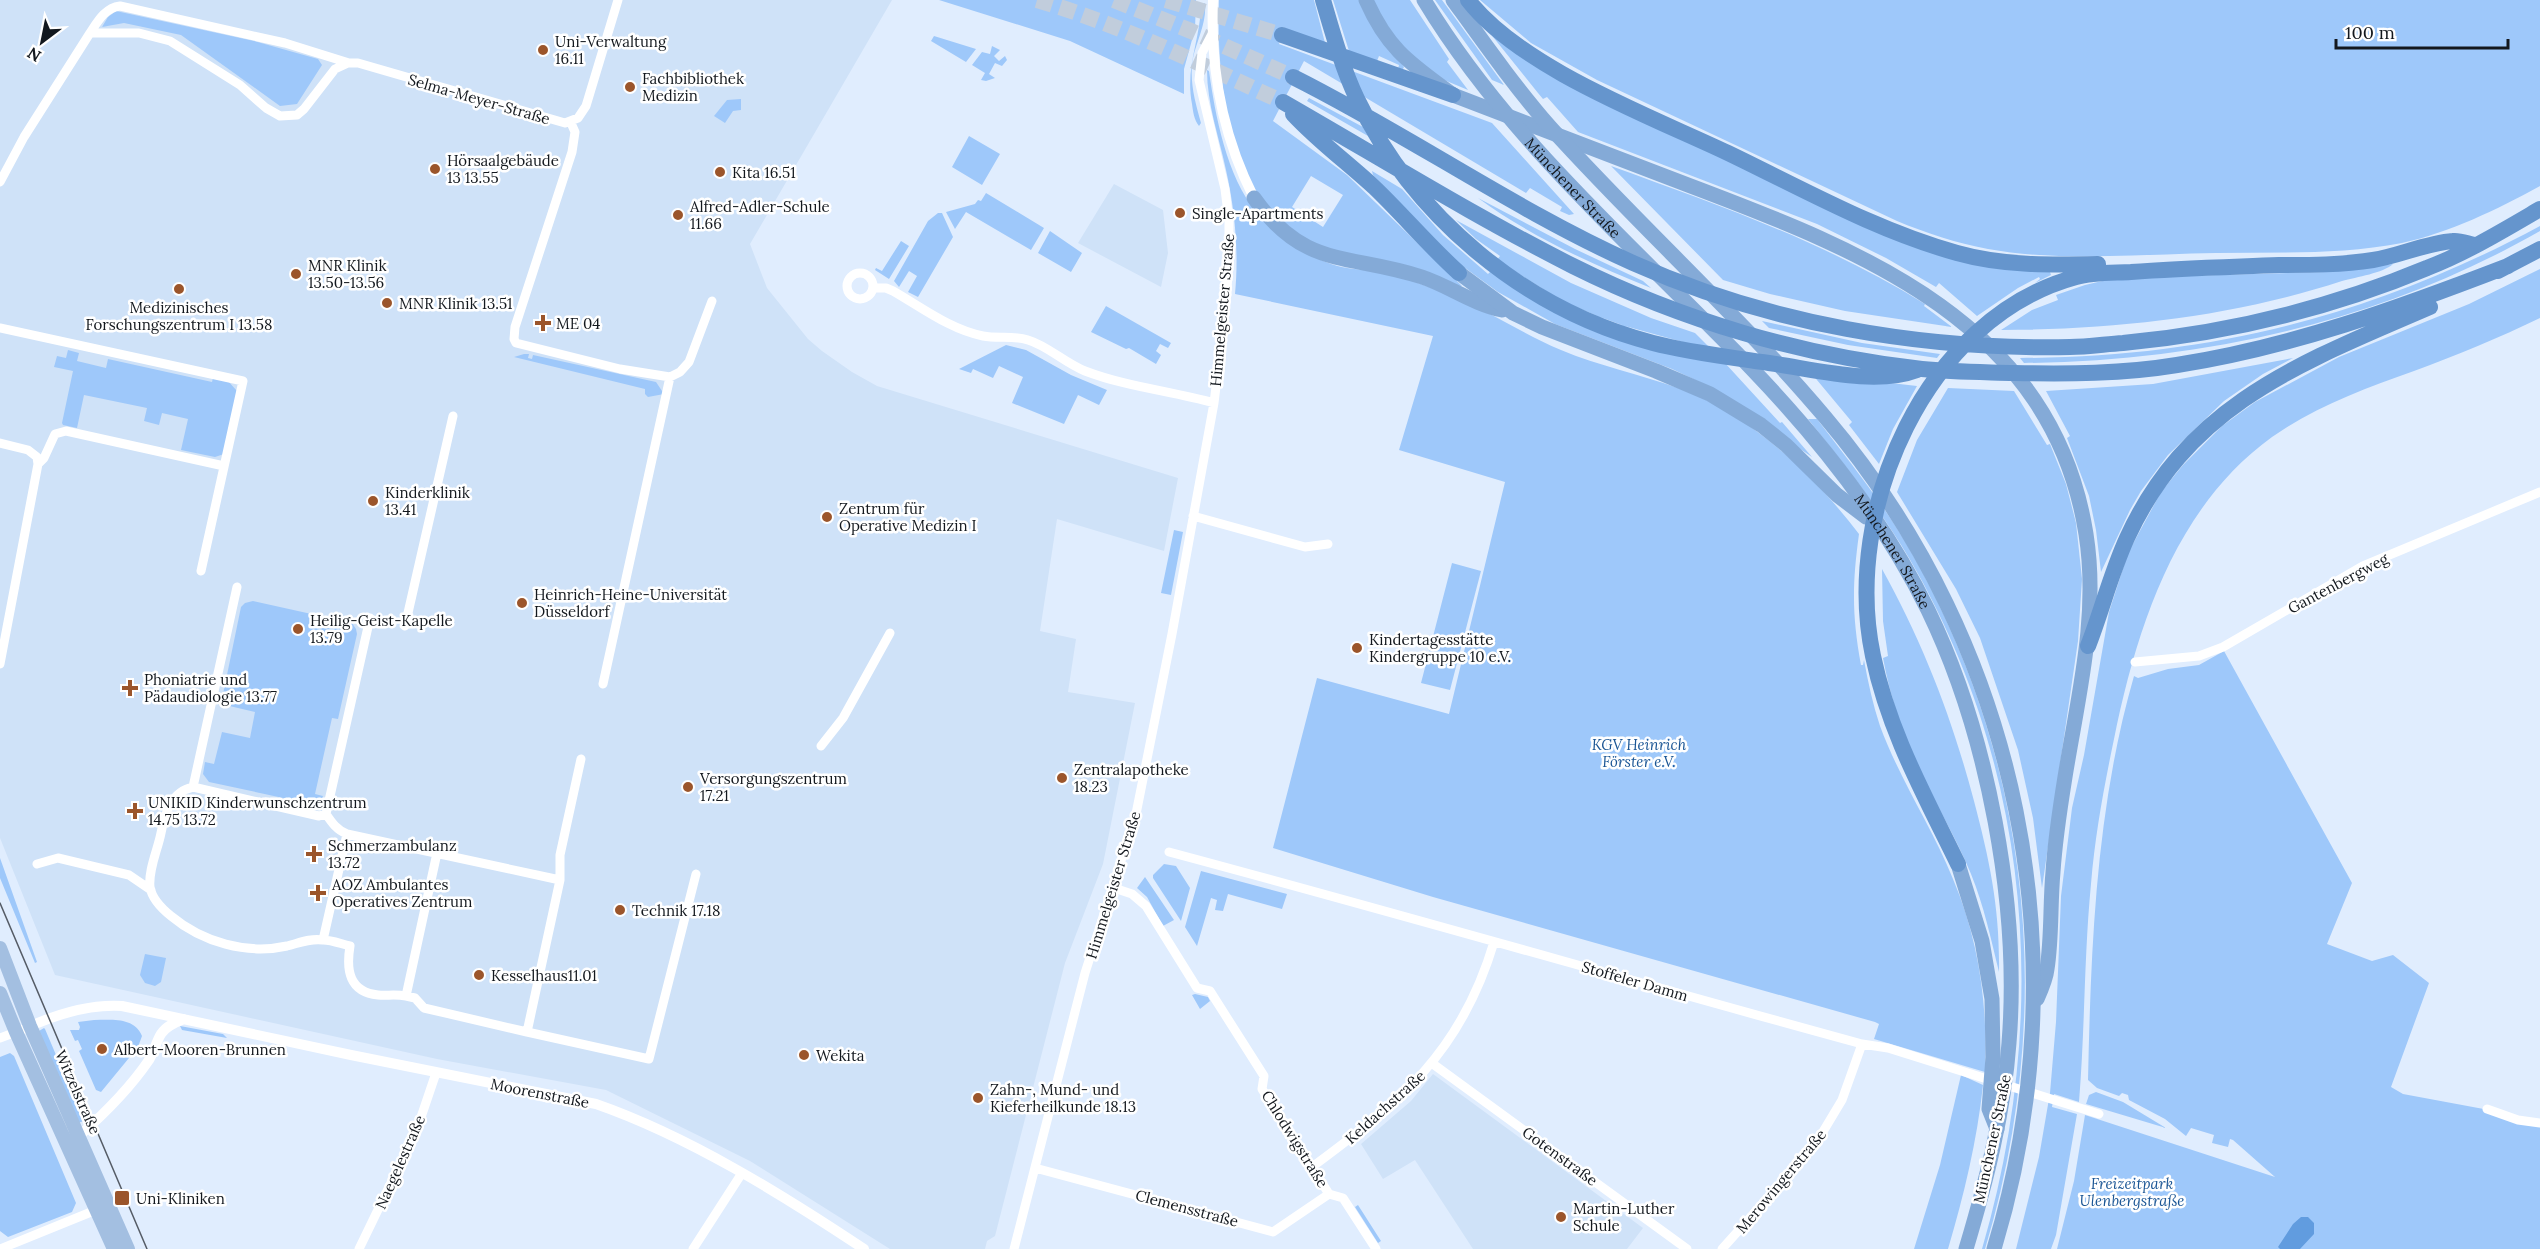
<svg xmlns="http://www.w3.org/2000/svg" width="2540" height="1249" font-family="Lora,serif">
<rect width="100%" height="100%" fill="#e0edfe"/>
<!-- built -->
<path fill="#cfe2f8" d="M 0,0 L 892,0 L 750,244 L 767,288 L 808,339 L 822,351 L 852,372 L 877,386 L 1178,478 L 1164,551 L 1057,519 L 1040,631 L 1076,639 L 1068,692 L 1135,703 L 1103,864 L 1065,963 L 995,1236 L 987,1241 L 985,1249 L 890,1249 L 750,1161 L 606,1090 L 437,1059 L 55,975 L 0,838 Z
M 1114,184 L 1163,210 L 1168,253 L 1161,287 L 1078,243 Z
M 1433,1074 L 1643,1228 L 1627,1249 L 1473,1249 L 1415,1160 L 1383,1179 L 1361,1144 L 1411,1101 Z"/>
<!-- green -->
<path fill="#9ec8fa" fill-rule="evenodd" d="M 939,0 L 1196,0 L 1195,29 L 1184,69 L 1184,94 L 1070,41 Z
M 1219,0 L 1314,0 L 1325,43 L 1283,29 L 1279,44 L 1492,123 L 1574,214 L 1569,215 L 1560,211 L 1562,207 L 1530,188 L 1526,193 L 1304,61 L 1273,121 L 1347,175 L 1462,286 C 1438,285 1410,274 1387,267 C 1360,260 1328,254 1304,240 C 1228,195 1216,79 1219,0 ZM 1311,176 L 1343,195 L 1323,227 L 1292,207 Z
M 1333,0 L 1360,0 L 1404,67 L 1402,71 L 1398,69 L 1399,65 L 1379,56 L 1377,61 L 1349,51 Z
M 1370,0 L 1410,0 L 1449,59 L 1447,62 L 1468,90 L 1437,77 L 1408,56 Z
M 1435,0 L 1442,0 L 1504,85 L 1492,80 Z
M 1480,0 L 2540,0 L 2540,186 C 2496,210 2451,232 2402,243 C 2340,255 2278,252 2216,253 C 2143,254 2059,262 1988,249 C 1956,243 1926,233 1897,221 L 1597,80 L 1531,43 Z
M 1205,3 C 1207,22 1197,40 1193,58 C 1189,81 1195,101 1201,123 L 1199,126 C 1194,120 1193,111 1192,104 C 1185,67 1200,41 1201,6 Z
M 116,11 L 254,41 L 318,59 L 322,65 L 297,104 L 280,106 L 181,35 L 124,23 L 102,27 L 108,17 Z
M 1485,27 L 1895,238 L 2050,272 L 2051,275 L 2035,283 L 2040,279 L 2039,277 L 2018,288 L 1977,316 L 1939,283 L 1936,287 L 1886,258 L 1817,224 L 1578,132 L 1547,97 L 1543,99 L 1538,93 Z
M 934,36 L 976,49 L 966,62 L 931,41 Z
M 992,46 L 1000,50 L 994,56 L 999,61 L 1005,56 L 1007,60 L 1002,66 L 995,63 L 989,74 L 995,78 L 986,81 L 981,80 L 985,73 L 972,65 L 982,52 L 990,54 Z
M 1207,70 L 1209,71 C 1215,114 1227,178 1256,211 C 1262,218 1270,223 1277,229 C 1299,248 1318,263 1347,268 C 1366,271 1387,271 1405,278 C 1425,286 1445,292 1464,301 C 1497,316 1527,336 1561,350 C 1599,366 1639,374 1678,388 C 1749,413 1814,475 1859,534 C 1852,585 1852,616 1861,665 L 1863,665 L 1864,660 C 1868,682 1873,705 1880,726 C 1900,780 1932,827 1953,879 C 1979,940 1988,1006 1985,1072 L 1874,1039 L 1879,1024 L 1875,1022 L 1433,897 L 1273,848 L 1317,678 L 1449,714 L 1505,482 L 1399,450 L 1433,336 L 1235,294 C 1239,253 1235,210 1226,170 C 1219,137 1207,104 1207,70 Z
M 1309,98 L 1363,127 L 1368,136 L 1307,101 Z
M 741,99 L 741,110 L 733,111 L 725,123 L 714,116 L 727,100 Z
M 969,136 L 1000,154 L 982,185 L 952,167 Z
M 1611,166 C 1721,206 1825,242 1925,304 L 1924,306 L 1952,327 L 1845,311 L 1770,294 L 1723,280 Z
M 1372,171 L 1402,189 L 1443,235 L 1488,274 L 1491,271 L 1505,282 L 1725,363 L 1780,423 L 1782,422 L 1812,457 L 1706,385 L 1672,369 L 1555,324 L 1498,292 L 1457,262 L 1373,175 Z
M 986,193 L 1044,228 L 1031,250 L 966,212 L 955,229 L 946,212 L 975,204 L 978,200 L 981,201 Z
M 1478,198 L 1575,249 L 1643,281 L 1651,288 C 1591,264 1530,236 1478,198 Z
M 938,213 L 942,213 L 953,237 L 918,297 L 908,292 L 917,276 L 909,271 L 899,287 L 894,281 L 928,221 Z
M 1456,220 L 1571,283 L 1651,318 L 1695,333 L 1712,350 L 1614,323 L 1562,301 L 1497,260 L 1500,256 L 1476,239 Z
M 2540,226 L 2540,231 C 2383,321 2204,361 2024,363 L 2020,358 C 2210,357 2372,316 2540,226 Z
M 1050,231 L 1082,253 L 1071,272 L 1038,253 Z
M 901,241 L 909,246 L 889,279 L 875,270 L 876,268 L 882,271 Z
M 2393,264 C 2383,273 2357,277 2342,281 C 2231,317 2118,329 2001,330 L 2032,310 L 2058,300 L 2056,295 L 2085,285 L 2115,278 L 2324,272 Z
M 2540,269 L 2540,318 C 2499,338 2457,355 2414,371 C 2364,389 2316,406 2272,437 C 2175,507 2137,627 2114,739 C 2104,787 2095,835 2091,884 C 2084,956 2085,1029 2079,1102 L 2054,1094 L 2052,1107 L 2077,1114 L 2056,1235 L 2051,1249 L 2016,1249 L 2039,1157 L 2050,1093 L 2056,1022 L 2061,896 L 2072,808 L 2084,755 L 2109,612 L 2128,553 L 2161,492 L 2183,465 L 2222,426 L 2255,402 L 2339,357 L 2469,304 Z
M 1106,306 L 1171,343 L 1168,348 L 1160,344 L 1156,351 L 1161,355 L 1156,364 L 1129,348 L 1126,349 L 1091,332 Z
M 1762,321 L 1862,343 L 1940,354 L 1937,358 L 1848,345 L 1769,328 Z
M 1006,345 L 1026,350 L 1071,375 L 1107,390 L 1099,405 L 1078,395 L 1064,424 L 1012,403 L 1023,377 L 999,366 L 993,378 L 973,369 L 971,373 L 959,369 Z
M 68,350 L 79,353 L 77,361 L 106,368 L 108,359 L 212,382 L 213,378 L 228,381 L 237,391 L 224,454 L 215,457 L 181,450 L 188,419 L 162,413 L 159,425 L 144,421 L 147,408 L 84,395 L 77,428 L 63,425 L 62,423 L 73,371 L 54,367 L 57,356 L 66,358 Z
M 524,354 L 529,354 L 528,358 L 532,359 L 533,355 L 656,382 L 664,394 L 648,397 L 645,394 L 645,389 L 514,357 Z
M 2293,358 L 2263,374 L 2224,401 L 2168,455 L 2141,491 L 2130,510 L 2101,572 L 2096,530 L 2089,496 L 2067,438 L 2070,436 L 2046,391 L 2153,384 Z
M 1812,374 L 1917,386 L 1893,429 L 1879,464 L 1849,425 L 1852,422 Z
M 1948,388 L 2014,391 L 2047,445 L 2050,444 L 2066,484 L 2076,523 L 2082,579 L 2078,641 L 2042,888 L 2033,818 L 2018,750 L 1980,638 L 1956,589 L 1897,492 L 1917,440 Z
M 1808,419 L 1817,419 C 1849,461 1882,502 1909,548 C 2033,763 2056,1013 1985,1249 L 1982,1249 C 2050,1016 2033,770 1909,558 C 1880,509 1844,464 1808,419 Z
M 1174,530 L 1183,532 L 1171,595 L 1161,593 Z
M 1452,563 L 1481,571 L 1450,690 L 1421,683 Z
M 1882,569 C 1924,645 1952,718 1974,801 C 1990,862 2000,909 1999,972 C 1991,939 1984,906 1971,874 C 1956,837 1935,803 1918,767 C 1902,732 1890,696 1883,658 L 1888,656 L 1883,621 Z
M 253,601 L 352,623 L 356,629 L 357,634 L 338,719 L 332,718 L 315,794 L 323,796 L 320,804 L 316,805 L 209,782 L 203,774 L 205,762 L 214,764 L 222,732 L 250,738 L 255,712 L 221,704 L 241,607 L 245,603 Z
M 2224,651 L 2352,883 L 2327,944 L 2372,961 L 2393,955 L 2429,983 L 2391,1087 L 2403,1094 L 2489,1110 L 2540,1124 L 2540,1249 L 2057,1249 L 2074,1181 L 2085,1115 L 2275,1177 L 2233,1140 L 2230,1139 L 2228,1147 L 2212,1143 L 2214,1135 L 2191,1128 L 2186,1136 L 2165,1119 L 2129,1100 L 2128,1095 L 2122,1093 L 2119,1096 L 2097,1088 L 2088,1080 C 2091,945 2096,808 2134,676 L 2138,678 L 2168,669 L 2199,665 Z
M 0,858 L 37,962 L 35,963 L 0,878 Z
M 1164,864 L 1176,866 L 1190,888 L 1181,921 L 1153,878 L 1153,875 Z
M 1201,871 L 1287,894 L 1282,909 L 1228,894 L 1223,911 L 1215,910 L 1217,900 L 1211,898 L 1197,946 L 1185,927 Z
M 1145,877 L 1174,920 L 1163,926 L 1147,897 L 1137,888 Z
M 145,954 L 166,958 L 161,982 L 155,986 L 145,983 L 140,975 Z
M 1195,994 L 1208,997 L 1210,1001 L 1200,1009 L 1192,995 Z
M 94,1020 C 112,1020 134,1017 142,1036 L 138,1047 L 101,1092 L 96,1090 L 79,1051 L 82,1049 L 78,1040 L 75,1041 L 70,1030 L 79,1030 L 80,1027 L 78,1022 ZM 99,1043 L 105,1043 L 109,1052 L 105,1056 L 96,1053 L 95,1047 Z
M 180,1026 L 223,1034 L 227,1038 L 182,1030 Z
M 44,1028 L 45,1029 L 84,1121 L 78,1123 L 39,1031 Z
M 10,1053 L 14,1056 L 76,1203 L 72,1212 L 8,1237 L 0,1231 L 0,1057 Z
M 1961,1075 L 1983,1085 C 1977,1141 1964,1195 1948,1249 L 1914,1249 L 1940,1165 Z
M 2096,1092 L 2123,1102 L 2166,1128 L 2086,1104 L 2089,1095 Z
M 1358,1205 L 1381,1241 L 1378,1243 L 1355,1207 Z"/>
<!-- water -->
<path fill="#619cdf" d="M95 1049a7 7 0 1 1 14 0a7 7 0 1 1-14 0Z
M 2301,1217 L 2308,1217 L 2314,1223 L 2314,1234 L 2300,1249 L 2280,1249 L 2278,1247 L 2293,1224 Z"/>
<g fill="none" stroke-linecap="round" stroke-linejoin="round">
<!-- motorway-tunnel -->
<path stroke="#c1cddc" stroke-width="16" stroke-dasharray="16 8" stroke-linecap="butt" d="M 1037,0 C 1122,25 1202,65 1283,102
M 1114,0 L 1191,31 L 1293,77
M 1166,0 L 1282,35"/>
<!-- minor -->
<path stroke="#fff" stroke-width="9" d="M 90,33 C 98,21 105,8 120,6 L 285,43 L 349,63 L 358,63 L 565,123 L 578,118 L 586,106 L 618,0
M 571,123 L 575,132 L 572,152 L 515,327 L 514,339 L 516,343 L 620,369 L 670,377 L 680,372 L 689,362 L 712,301
M 0,182 L 24,137 L 90,33 L 139,33 L 170,41 L 240,85 L 266,108 L 280,116 L 297,115 L 304,109 L 335,69 L 348,63
M847 286a13 13 0 1 1 26 0a13 13 0 1 1-26 0Z
M 874,288 L 886,288 L 893,291 C 921,307 951,330 983,336 C 998,339 1013,335 1028,340 C 1048,346 1065,363 1085,371 C 1127,387 1171,391 1214,403
M 0,328 L 243,381 L 201,571
M 0,443 L 28,450 L 37,457 L 38,464 L 0,664
M 38,464 L 44,458 L 55,434 L 66,431 L 224,466
M 1193,516 L 1305,547 L 1328,544
M 370,618 L 326,814 C 332,823 337,830 347,834 L 560,880
M 405,626 L 453,416
M 2135,662 L 2199,656 L 2223,647 L 2363,566 L 2540,492
M 603,684 L 670,377
M 821,746 L 843,718 L 890,633
M 581,759 L 560,855 L 560,880 L 527,1032 L 649,1059 L 696,874
M 193,787 L 237,587
M 326,814 L 319,816 L 193,787 C 171,792 165,813 161,833 C 158,849 148,870 150,887 C 152,899 161,908 171,916 C 202,942 247,955 287,946 C 299,943 310,938 323,940 C 332,940 341,944 350,946 C 346,970 349,992 378,995 C 387,996 394,994 406,996
M 1169,852 C 1401,914 1631,981 1862,1044 L 1888,1048 L 2099,1114
M 437,853 L 406,996 L 415,998 L 424,1008 L 527,1032
M 37,864 L 58,858 L 129,875 L 151,890
M 1114,888 L 1132,894 L 1146,906 L 1197,988 L 1210,991 L 1264,1076 L 1262,1089 L 1329,1194 L 1343,1198 L 1376,1249
M 323,940 L 347,834
M 0,1038 L 16,1032
M 1433,1064 L 1687,1249
M 2487,1109 L 2518,1120 L 2540,1123
M 1312,1167 C 1401,1101 1461,1053 1494,942
M 1035,1168 L 1273,1232 L 1329,1194
M 0,1249 L 96,1210
M 359,1249 L 417,1129 L 436,1073
M 693,1249 L 742,1173
M 1014,1249 L 1085,973 L 1136,814 L 1172,634 L 1214,403 L 1226,304 L 1229,259 L 1229,221 L 1225,189 L 1199,80 L 1202,53 L 1212,34
M 1722,1249 L 1815,1145 L 1842,1100 L 1862,1044"/>
<!-- tertiary -->
<path stroke="#fff" stroke-width="10" d="M 1213,0 C 1210,70 1222,135 1254,198
M 24,1029 C 54,1015 89,1004 122,1006 L 351,1055 L 596,1104 C 688,1136 783,1195 864,1249
M 59,1127 L 67,1128 L 71,1135 L 79,1136 C 104,1114 130,1088 149,1060 C 154,1052 156,1042 161,1034 C 166,1026 176,1022 184,1019"/>
<!-- primary -->
<path stroke="#a3bfe1" stroke-width="14" d="M 0,948 L 30,1026 L 128,1249
M 0,993 L 16,1032 L 114,1249"/>
<!-- trunk -->
<g stroke="#84aad7" stroke-width="15">
<path d="M 1366,0 C 1388,50 1411,64 1453,95 C 1531,125 1609,155 1688,185 C 1863,251 2053,324 2086,534 C 2099,616 2078,696 2065,777 C 2060,808 2055,840 2053,872 C 2050,904 2052,937 2047,969 C 2046,979 2041,990 2037,999"/>
<path id="s1" d="M 1424,0 C 1509,141 1640,252 1753,370 C 1820,440 1885,522 1928,610 C 1988,734 2020,906 2009,1043 C 2004,1113 1986,1182 1966,1249"/>
<path d="M 1453,0 C 1484,43 1515,87 1550,127 C 1639,226 1739,315 1825,417 C 2021,648 2082,959 1994,1249"/>
<path d="M 1254,198 C 1305,270 1349,253 1422,277 C 1449,286 1473,304 1502,310"/>
<path d="M 1459,273 L 1513,313 L 1542,327 L 1656,371 L 1710,394 L 1761,425 L 1786,445 L 1837,495 L 1866,517"/>
<path d="M 1958,864 L 1982,941 L 1992,999 L 1993,1057 L 1989,1109 L 1997,1129"/>
</g>
<!-- motorway -->
<path stroke="#6595cd" stroke-width="16" d="M 1323,0 C 1333,34 1342,67 1357,99 C 1414,217 1525,310 1653,343 C 1691,353 1730,357 1769,363 C 1813,369 1875,386 1917,370
M 1468,0 C 1521,68 1650,116 1728,153 C 1803,189 1877,231 1957,253 C 2003,266 2051,265 2098,264
M 1282,35 L 1453,95
M 1293,77 C 1409,135 1515,210 1633,263 C 1769,324 1922,350 2070,347 C 2088,347 2106,344 2123,343 C 2227,333 2331,308 2427,268 C 2466,253 2504,230 2540,209
M 1283,102 C 1379,157 1474,216 1573,266 C 1681,320 1802,356 1922,369 C 1953,372 1983,372 2014,373 C 2067,374 2123,374 2177,365 C 2292,347 2399,308 2508,266
M 1293,114 C 1318,141 1348,163 1375,188 C 1404,216 1429,246 1459,273
M 2498,271 L 2540,249
M 2088,646 C 2102,610 2111,573 2127,538 C 2189,403 2303,362 2430,307
M 1958,864 C 1924,794 1889,732 1873,656 C 1842,510 1925,318 2076,277 C 2093,272 2113,273 2131,272 C 2180,268 2230,267 2279,265 C 2310,265 2342,265 2373,260 C 2399,256 2426,243 2453,241 C 2460,240 2468,244 2474,245"/>
<!-- tram -->
<path stroke="#555c66" stroke-width="1.5" d="M 0,903 L 147,1249"/>
</g>
<!-- markers -->
<g fill="#9b552b" stroke="#fff" stroke-width="2">
<circle cx="543" cy="50" r="6"/>
<circle cx="630" cy="87" r="6"/>
<circle cx="435" cy="169" r="6"/>
<circle cx="720" cy="172" r="6"/>
<circle cx="1180" cy="213" r="6"/>
<circle cx="678" cy="215" r="6"/>
<circle cx="296" cy="274" r="6"/>
<circle cx="179" cy="289" r="6"/>
<circle cx="387" cy="303" r="6"/>
<path d="M540 314h6v6h6v6h-6v6h-6v-6h-6v-6h6z"/>
<circle cx="373" cy="501" r="6"/>
<circle cx="827" cy="517" r="6"/>
<circle cx="522" cy="603" r="6"/>
<circle cx="298" cy="629" r="6"/>
<circle cx="1357" cy="648" r="6"/>
<path d="M127 679h6v6h6v6h-6v6h-6v-6h-6v-6h6z"/>
<circle cx="1062" cy="778" r="6"/>
<circle cx="688" cy="787" r="6"/>
<path d="M132 802h6v6h6v6h-6v6h-6v-6h-6v-6h6z"/>
<path d="M311 845h6v6h6v6h-6v6h-6v-6h-6v-6h6z"/>
<path d="M315 884h6v6h6v6h-6v6h-6v-6h-6v-6h6z"/>
<circle cx="620" cy="910" r="6"/>
<circle cx="479" cy="975" r="6"/>
<circle cx="102" cy="1049" r="6"/>
<circle cx="804" cy="1055" r="6"/>
<circle cx="978" cy="1098" r="6"/>
<rect x="114" y="1190" width="16" height="16" rx="3"/>
<circle cx="1561" cy="1217" r="6"/>
</g>
<g text-anchor="middle" dominant-baseline="central" stroke-width="5" stroke-linejoin="round" paint-order="stroke">
<!-- poi labels -->
<g font-size="15" fill="#13181e" stroke="#fff" text-anchor="start">
<text x="555" y="41">Uni-Verwaltung<tspan x="555" dy="17">16.11</tspan></text>
<text x="642" y="78">Fachbibliothek<tspan x="642" dy="17">Medizin</tspan></text>
<text x="447" y="160">Hörsaalgebäude<tspan x="447" dy="17">13 13.55</tspan></text>
<text x="732" y="172">Kita 16.51</text>
<text x="690" y="206">Alfred-Adler-Schule<tspan x="690" dy="17">11.66</tspan></text>
<text x="1192" y="213">Single-Apartments</text>
<text x="308" y="265">MNR Klinik<tspan x="308" dy="17">13.50-13.56</tspan></text>
<text x="399" y="303">MNR Klinik 13.51</text>
<text x="179" y="307" text-anchor="middle">Medizinisches<tspan x="179" dy="17">Forschungszentrum I 13.58</tspan></text>
<text x="556" y="323">ME 04</text>
<text x="385" y="492">Kinderklinik<tspan x="385" dy="17">13.41</tspan></text>
<text x="839" y="508">Zentrum für<tspan x="839" dy="17">Operative Medizin I</tspan></text>
<text x="534" y="594">Heinrich-Heine-Universität<tspan x="534" dy="17">Düsseldorf</tspan></text>
<text x="310" y="620">Heilig-Geist-Kapelle<tspan x="310" dy="17">13.79</tspan></text>
<text x="1369" y="639">Kindertagesstätte<tspan x="1369" dy="17">Kindergruppe 10 e.V.</tspan></text>
<text x="144" y="679">Phoniatrie und<tspan x="144" dy="17">Pädaudiologie 13.77</tspan></text>
<text x="1074" y="769">Zentralapotheke<tspan x="1074" dy="17">18.23</tspan></text>
<text x="700" y="778">Versorgungszentrum<tspan x="700" dy="17">17.21</tspan></text>
<text x="148" y="802">UNIKID Kinderwunschzentrum<tspan x="148" dy="17">14.75 13.72</tspan></text>
<text x="328" y="845">Schmerzambulanz<tspan x="328" dy="17">13.72</tspan></text>
<text x="332" y="884">AOZ Ambulantes<tspan x="332" dy="17">Operatives Zentrum</tspan></text>
<text x="632" y="910">Technik 17.18</text>
<text x="491" y="975">Kesselhaus11.01</text>
<text x="114" y="1049">Albert-Mooren-Brunnen</text>
<text x="816" y="1055">Wekita</text>
<text x="990" y="1089">Zahn-, Mund- und<tspan x="990" dy="17">Kieferheilkunde 18.13</tspan></text>
<text x="136" y="1198">Uni-Kliniken</text>
<text x="1573" y="1208">Martin-Luther<tspan x="1573" dy="17">Schule</tspan></text>
</g>
<!-- street labels -->
<g font-size="15" fill="#13181e" stroke="#fff">
<text transform="translate(479 99) rotate(16)">Selma-Meyer-Straße</text>
<text stroke="none"><textPath href="#s1" startOffset="240">Münchener Straße</textPath></text>
<text transform="translate(1222 310) rotate(-85)">Himmelgeister Straße</text>
<text stroke="none"><textPath href="#s1" startOffset="726">Münchener Straße</textPath></text>
<text transform="translate(2338 583) rotate(-28)">Gantenbergweg</text>
<text transform="translate(1113 885) rotate(-73)">Himmelgeister Straße</text>
<text transform="translate(1635 981) rotate(16)">Stoffeler Damm</text>
<text transform="translate(78 1092) rotate(66)">Witzelstraße</text>
<text transform="translate(540 1093) rotate(11)">Moorenstraße</text>
<text transform="translate(1385 1107) rotate(-42)">Keldachstraße</text>
<text transform="translate(1295 1139) rotate(58)">Chlodwigstraße</text>
<text transform="translate(1992 1139) rotate(-78)">Münchener Straße</text>
<text transform="translate(1560 1156) rotate(36)">Gotenstraße</text>
<text transform="translate(400 1162) rotate(-66)">Naegelestraße</text>
<text transform="translate(1781 1181) rotate(-50)">Merowingerstraße</text>
<text transform="translate(1187 1208) rotate(15)">Clemensstraße</text>
</g>
<!-- park labels -->
<g font-size="15" font-style="italic" fill="#1b5695" stroke="#fff">
<text x="1639" y="744">KGV Heinrich<tspan x="1639" dy="17">Förster e.V.</tspan></text>
<text x="2132" y="1183">Freizeitpark<tspan x="2132" dy="17">Ulenbergstraße</tspan></text>
</g>
</g>
<!-- north arrow -->
<g transform="translate(42 42) rotate(212)" stroke="#ffffff" stroke-width="4.5" paint-order="stroke">
<path d="M0-4.5L10 22L0 15L-10 22Z" fill="#13181e"/>
<text y="-9" font-size="16" font-weight="bold" text-anchor="middle" fill="#13181e">N</text>
</g>
<!-- scale -->
<path d="M2336 39v9h172v-9" fill="none" stroke="#13181e" stroke-width="3"/>
<text x="2345" y="39" font-size="18" fill="#13181e" stroke="#ffffff" stroke-width="4.5" paint-order="stroke">100 m</text>
</svg>
